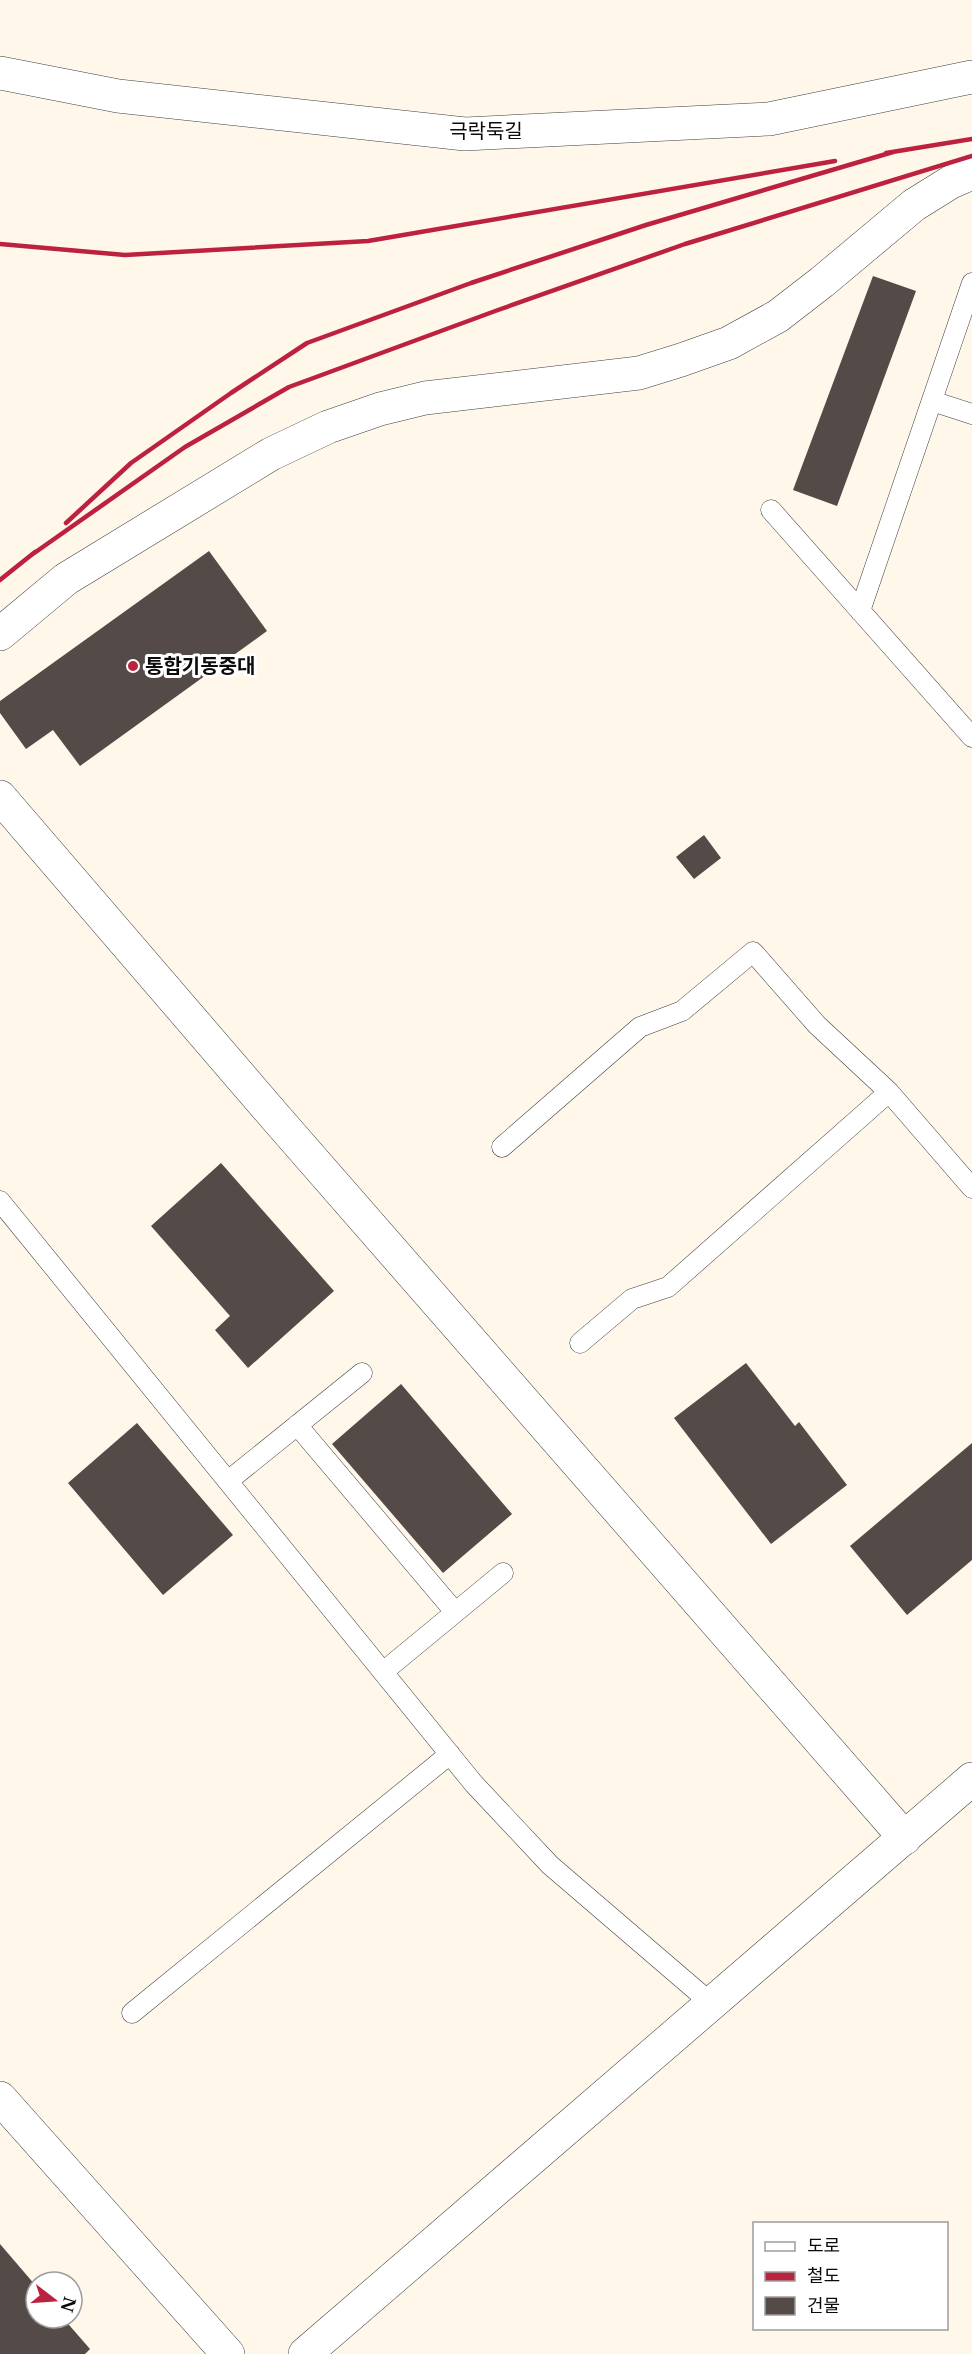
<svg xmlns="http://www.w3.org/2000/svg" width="972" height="2354" font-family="'Libre Baskerville','Noto Sans KR',serif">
<rect width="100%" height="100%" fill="#fff7e9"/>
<!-- building -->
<path fill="#544a47" d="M 873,276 L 916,291 L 837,506 L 793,490 Z
M 209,551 L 267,631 L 80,766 L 53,730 L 26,749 L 0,713 L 0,701 Z
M 704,835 L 721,858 L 694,879 L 676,857 Z
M 221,1163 L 334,1291 L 248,1368 L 215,1330 L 230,1316 L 151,1226 Z
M 746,1363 L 795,1426 L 799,1422 L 847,1485 L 771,1544 L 674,1418 Z
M 401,1384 L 512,1514 L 443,1573 L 332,1444 Z
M 137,1423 L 233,1535 L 163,1595 L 68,1483 Z
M 972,1443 L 972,1560 L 907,1615 L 850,1546 Z
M 0,2244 L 36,2286 L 36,2318 L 63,2318 L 90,2349 L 85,2354 L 0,2354 Z"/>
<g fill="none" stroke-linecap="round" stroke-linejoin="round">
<defs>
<path id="service" d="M 932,401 L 972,414
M 771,510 L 972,737
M 860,611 L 972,283
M 502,1147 L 640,1027 L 682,1011 L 753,952 L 817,1025 L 889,1092 L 972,1188
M 0,1201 L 474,1784 L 550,1865 L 712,2004
M 580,1343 L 632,1299 L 668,1287 L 889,1092
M 297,1425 L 455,1612
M 228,1481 L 362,1373
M 383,1672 L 503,1573
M 132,2013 L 450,1754"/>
<path id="minor" d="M 0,634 L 66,579 L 271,454 L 328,427 L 380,409 L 425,398 L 639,373 L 681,360 L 729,343 L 778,316 L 822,282 L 914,205 L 951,182 L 972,173
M 0,797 L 277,1119 L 905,1838
M 0,2098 L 228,2354
M 305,2354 L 972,1779"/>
<path id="tertiary" d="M 0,73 L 118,96 L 465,134 L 769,119 L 972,77"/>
</defs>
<!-- service casing -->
<use href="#service" stroke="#3e3e3e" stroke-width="21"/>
<!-- minor casing -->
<use href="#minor" stroke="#3e3e3e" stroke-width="34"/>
<!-- tertiary casing -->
<use href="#tertiary" stroke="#3e3e3e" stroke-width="34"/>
<!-- service -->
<use href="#service" stroke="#fff" stroke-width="20"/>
<!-- minor -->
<use href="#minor" stroke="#fff" stroke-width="33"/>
<!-- tertiary -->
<use href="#tertiary" stroke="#fff" stroke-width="33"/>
<!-- rail -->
<path stroke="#bd2140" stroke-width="4.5" d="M 886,153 L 972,139
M 0,244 L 125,255 L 368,241 L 835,161
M 66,523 L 131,463 L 231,393 L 307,343 L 471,283 L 646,225 L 893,152
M 30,556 L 185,447 L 289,387 L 498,310 L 685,244 L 972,156
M 0,580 L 35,552"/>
</g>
<!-- markers -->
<circle fill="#bd2140" stroke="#fff" stroke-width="2" cx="133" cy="666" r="6"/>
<g text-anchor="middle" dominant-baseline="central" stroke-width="6" stroke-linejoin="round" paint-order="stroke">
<!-- street labels -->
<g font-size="20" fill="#0b0b0b" stroke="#fff">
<text x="486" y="131">극락둑길</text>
</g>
<!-- poi labels -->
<g font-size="20" font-weight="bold" fill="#0b0b0b" stroke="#fff" text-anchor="start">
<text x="145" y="666">통합기동중대</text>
</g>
</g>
<!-- legend -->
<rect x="753" y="2222" width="195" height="108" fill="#ffffff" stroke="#9d9d9d" stroke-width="1.5"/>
<rect x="765" y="2242" width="30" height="9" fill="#ffffff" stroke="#9d9d9d" stroke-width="1.5"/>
<text x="807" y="2252" font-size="18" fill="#0b0b0b">도로</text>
<rect x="765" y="2272" width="30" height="9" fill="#bd2140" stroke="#9d9d9d" stroke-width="1.5"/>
<text x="807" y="2282" font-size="18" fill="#0b0b0b">철도</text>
<rect x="765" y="2297" width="30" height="18" fill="#544a47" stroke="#9d9d9d" stroke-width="1.5"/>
<text x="807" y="2312" font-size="18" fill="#0b0b0b">건물</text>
<!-- north arrow -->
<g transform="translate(54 2300) rotate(107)"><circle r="28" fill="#ffffff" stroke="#9d9d9d" stroke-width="1.5"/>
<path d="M0-4.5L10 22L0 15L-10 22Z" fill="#bd2140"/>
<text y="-9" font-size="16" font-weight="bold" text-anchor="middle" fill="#0b0b0b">N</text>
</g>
</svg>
